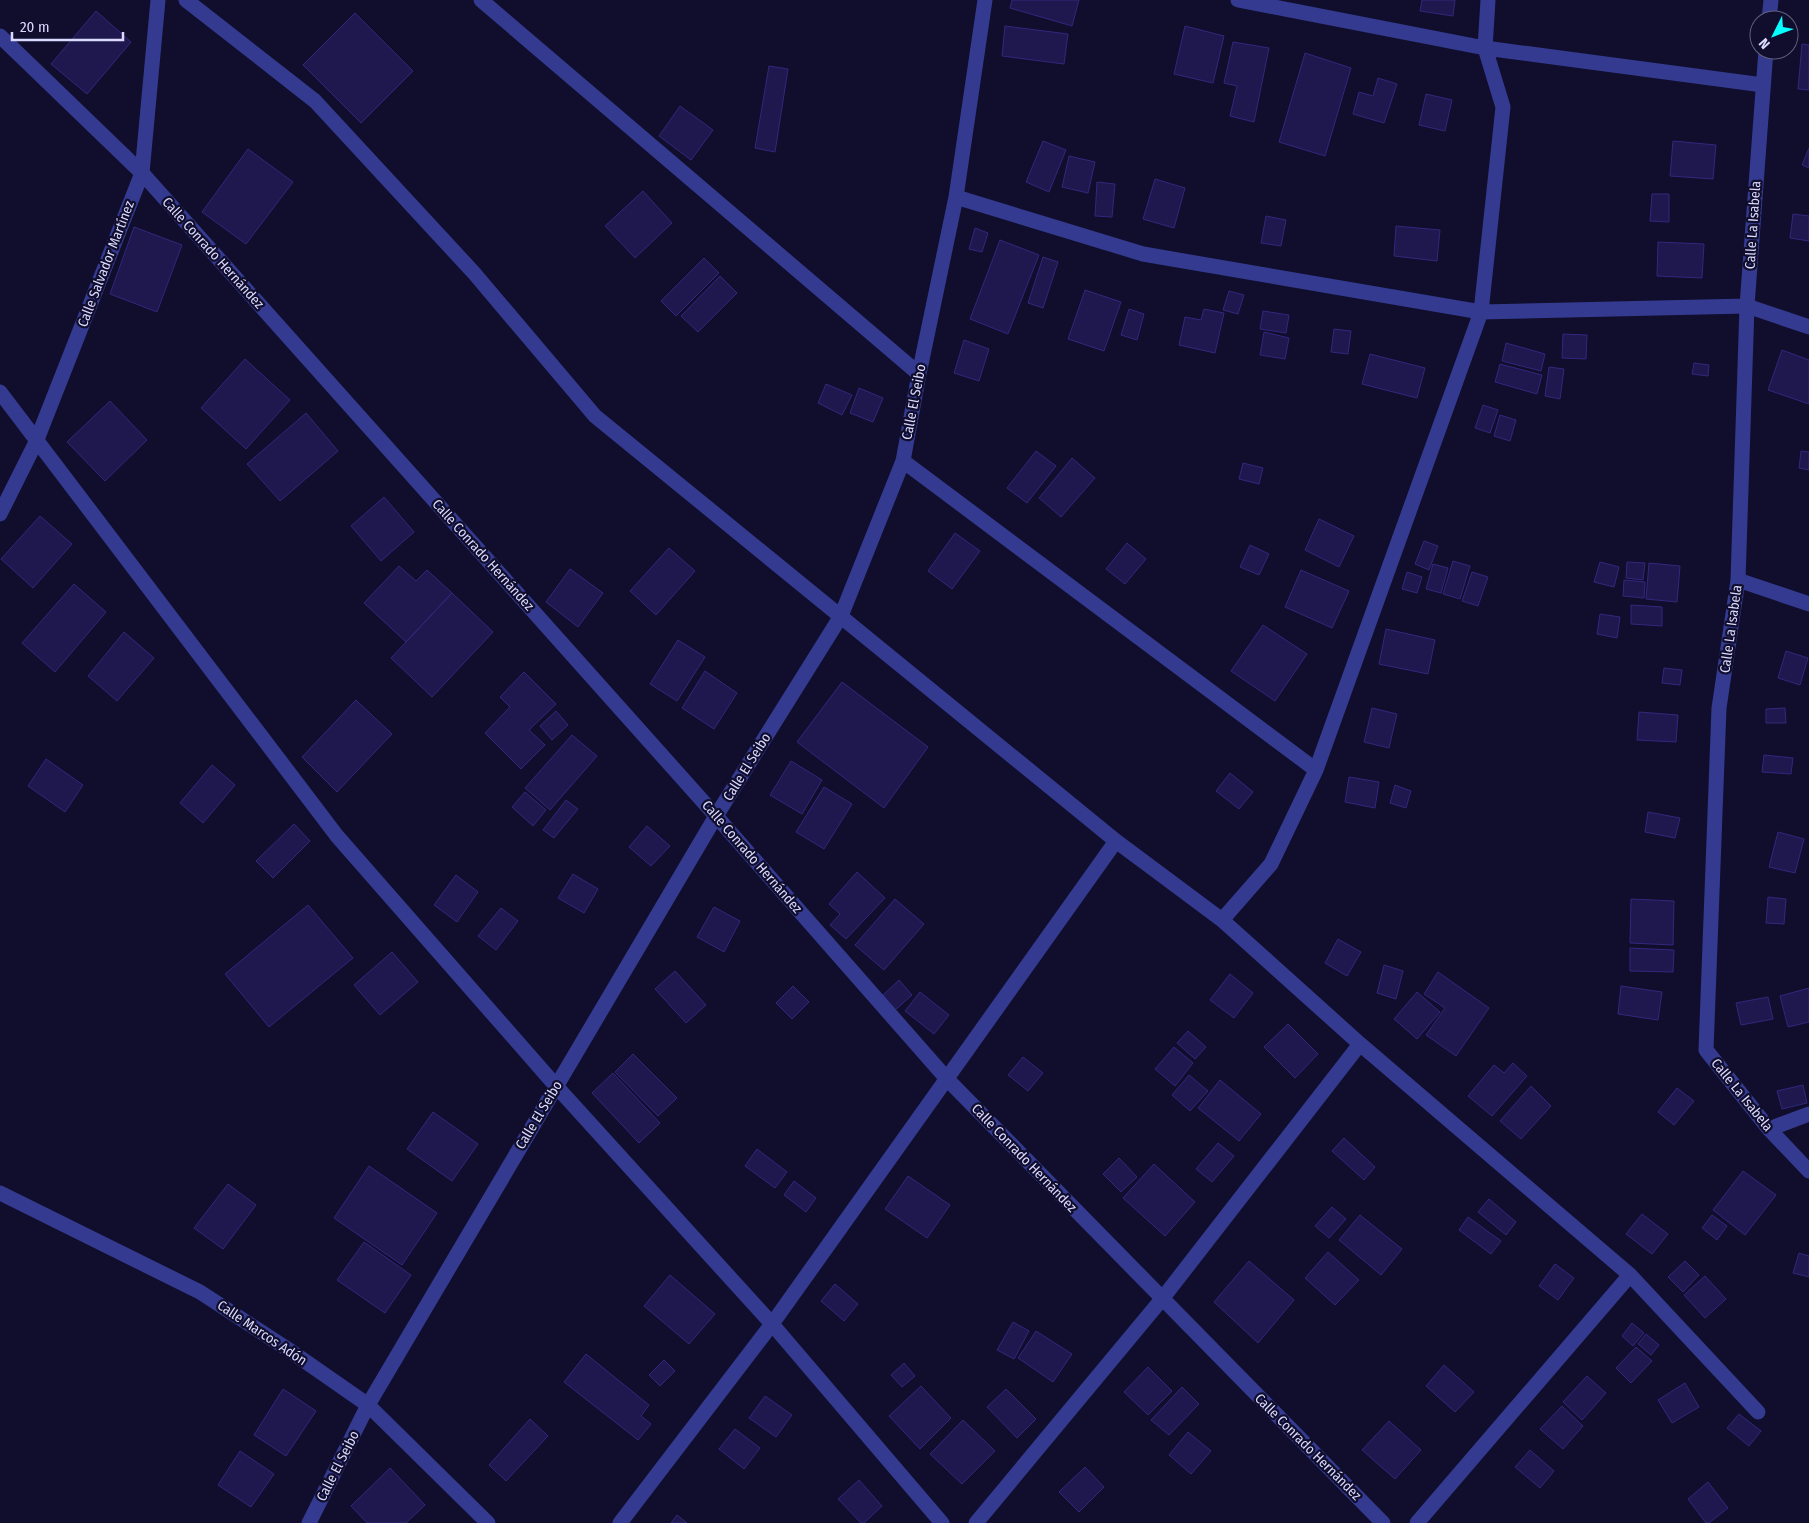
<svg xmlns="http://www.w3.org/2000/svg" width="1809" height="1523" font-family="'Fira Sans Condensed',sans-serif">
<rect width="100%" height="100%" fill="#100e2c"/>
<!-- building -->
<path fill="#1e184f" stroke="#31287d" d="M 1012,0 L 1079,0 L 1072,26 L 1010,8 Z
M 1422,0 L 1455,0 L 1453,16 L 1420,11 Z
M 96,11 L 131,42 L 87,94 L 51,64 Z
M 355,13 L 413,71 L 361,123 L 303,65 Z
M 1005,26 L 1068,34 L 1064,64 L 1002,56 Z
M 1185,26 L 1224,36 L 1213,83 L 1174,74 Z
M 1233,42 L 1269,48 L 1254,122 L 1230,116 L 1237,86 L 1224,83 Z
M 1802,44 L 1809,45 L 1809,90 L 1798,89 Z
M 1305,53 L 1351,68 L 1325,156 L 1279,142 Z
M 769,66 L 788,69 L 775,152 L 755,148 Z
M 1378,78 L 1397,84 L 1384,123 L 1353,114 L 1359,92 L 1373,96 Z
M 1426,94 L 1452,100 L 1445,131 L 1419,125 Z
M 680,106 L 713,130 L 691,160 L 659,136 Z
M 1043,141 L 1066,150 L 1049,192 L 1026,182 Z
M 1673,141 L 1716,145 L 1713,179 L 1670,176 Z
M 1809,148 L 1809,168 L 1802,165 Z
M 248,149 L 293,182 L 246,244 L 202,212 Z
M 1069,156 L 1095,162 L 1088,193 L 1062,187 Z
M 1155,179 L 1185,188 L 1174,228 L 1143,219 Z
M 1097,182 L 1115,184 L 1112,217 L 1095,216 Z
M 643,191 L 672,223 L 635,258 L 605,226 Z
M 1652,194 L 1669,194 L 1669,222 L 1650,221 Z
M 1793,214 L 1809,216 L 1809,241 L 1790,238 Z
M 1266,216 L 1286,220 L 1281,246 L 1261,243 Z
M 1396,226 L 1440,230 L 1437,261 L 1394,256 Z
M 134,227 L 182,245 L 157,312 L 110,294 Z
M 975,228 L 988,233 L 982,252 L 969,249 Z
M 1000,240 L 1039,255 L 1008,334 L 970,319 Z
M 1658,242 L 1704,244 L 1702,278 L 1657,276 Z
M 1043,257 L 1058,262 L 1043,308 L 1028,303 Z
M 704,258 L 719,273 L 676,316 L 661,301 Z
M 720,276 L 737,293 L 698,332 L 681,316 Z
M 1085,290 L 1121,302 L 1104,351 L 1068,339 Z
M 1229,291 L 1244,295 L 1238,314 L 1223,310 Z
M 1129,309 L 1144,314 L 1137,340 L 1121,335 Z
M 1204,309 L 1224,313 L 1215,353 L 1179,345 L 1185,317 L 1201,320 Z
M 1263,311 L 1289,315 L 1286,333 L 1260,329 Z
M 1334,329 L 1351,331 L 1348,354 L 1331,352 Z
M 1264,332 L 1289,338 L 1285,359 L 1260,355 Z
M 1563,334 L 1587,335 L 1586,359 L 1562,358 Z
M 964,340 L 989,349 L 979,381 L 954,373 Z
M 1506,343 L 1545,354 L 1541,371 L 1502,361 Z
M 1782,350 L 1809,360 L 1809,404 L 1768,390 Z
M 1370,354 L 1425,368 L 1417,398 L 1362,384 Z
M 245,359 L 290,400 L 246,449 L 201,408 Z
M 1694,363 L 1709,365 L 1708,376 L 1692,374 Z
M 1500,364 L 1542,375 L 1537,394 L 1495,382 Z
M 1549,367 L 1564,369 L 1560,399 L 1545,396 Z
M 826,384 L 852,395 L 842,415 L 818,403 Z
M 859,388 L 883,398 L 873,422 L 850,413 Z
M 110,401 L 147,440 L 105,481 L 67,442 Z
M 1483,405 L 1498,410 L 1490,433 L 1475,428 Z
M 306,413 L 338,451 L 280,501 L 247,464 Z
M 1500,415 L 1516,420 L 1510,441 L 1494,436 Z
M 1036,451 L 1056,466 L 1027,503 L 1007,488 Z
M 1801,451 L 1809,452 L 1809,470 L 1799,468 Z
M 1072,458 L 1095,478 L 1061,517 L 1039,498 Z
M 1243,463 L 1263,468 L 1259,484 L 1239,479 Z
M 384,497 L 414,532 L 381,561 L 351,526 Z
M 40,516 L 72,544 L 33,588 L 1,559 Z
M 1319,519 L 1354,536 L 1339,567 L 1305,550 Z
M 955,533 L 980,551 L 952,589 L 928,571 Z
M 1424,541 L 1438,546 L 1429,570 L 1415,564 Z
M 1127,543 L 1146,559 L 1125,584 L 1106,569 Z
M 1250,545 L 1269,554 L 1259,575 L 1240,567 Z
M 669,548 L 695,571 L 656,615 L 630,591 Z
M 1453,561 L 1470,566 L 1460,599 L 1443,594 Z
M 1600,562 L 1619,567 L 1614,587 L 1594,582 Z
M 1627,562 L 1645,563 L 1643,580 L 1626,578 Z
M 1649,563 L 1680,566 L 1677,602 L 1646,599 Z
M 1433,564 L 1448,568 L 1441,593 L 1426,589 Z
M 399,566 L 416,581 L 427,570 L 452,593 L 406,642 L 364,603 Z
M 570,569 L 603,593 L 578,627 L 546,602 Z
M 1301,570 L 1349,591 L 1332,628 L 1285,607 Z
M 1407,572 L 1422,577 L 1417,593 L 1402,589 Z
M 1472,572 L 1488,577 L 1478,606 L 1462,601 Z
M 1624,580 L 1645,582 L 1644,598 L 1623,596 Z
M 74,584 L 106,612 L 55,672 L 22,643 Z
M 452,593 L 493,632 L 432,697 L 391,658 Z
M 1631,605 L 1662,607 L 1662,626 L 1631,624 Z
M 1600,614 L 1620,617 L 1617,638 L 1597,634 Z
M 1263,625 L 1307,654 L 1275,701 L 1231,671 Z
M 1386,629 L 1435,640 L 1428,674 L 1379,664 Z
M 124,632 L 154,658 L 117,701 L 88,676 Z
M 678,640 L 705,657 L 677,701 L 650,684 Z
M 1786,651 L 1808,658 L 1800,685 L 1778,678 Z
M 1664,668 L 1682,670 L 1680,685 L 1662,683 Z
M 705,671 L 737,693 L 714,729 L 682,708 Z
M 524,672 L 556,704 L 529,730 L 545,745 L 521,769 L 485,733 L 510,707 L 500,697 Z
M 842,682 L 928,747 L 884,808 L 797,742 Z
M 356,700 L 392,734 L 337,792 L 302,757 Z
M 1372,708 L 1397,714 L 1389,748 L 1364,742 Z
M 1785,708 L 1786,723 L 1766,723 L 1766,709 Z
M 556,711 L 568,725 L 552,740 L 540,726 Z
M 1639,712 L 1678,715 L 1676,742 L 1637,740 Z
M 572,735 L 597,756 L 550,810 L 525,788 Z
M 1764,755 L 1793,758 L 1791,774 L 1762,772 Z
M 46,759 L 83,785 L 65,812 L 28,786 Z
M 791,761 L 822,780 L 802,814 L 770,795 Z
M 212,765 L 235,785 L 203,823 L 180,803 Z
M 1230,773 L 1253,792 L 1239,809 L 1216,791 Z
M 1349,777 L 1379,782 L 1375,808 L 1345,802 Z
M 1395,785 L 1411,791 L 1406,808 L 1390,803 Z
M 824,787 L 852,804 L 824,849 L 796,832 Z
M 525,792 L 546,810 L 533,826 L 512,807 Z
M 566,800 L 578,809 L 554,838 L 543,830 Z
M 1648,812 L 1680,818 L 1675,838 L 1645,832 Z
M 294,824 L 310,841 L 273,878 L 256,861 Z
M 647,826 L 670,846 L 651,866 L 629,847 Z
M 1778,832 L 1804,839 L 1795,873 L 1769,867 Z
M 857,872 L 885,898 L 846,939 L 830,925 L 840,914 L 829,904 Z
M 573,874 L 598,889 L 584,913 L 558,898 Z
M 456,875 L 478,892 L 457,922 L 434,905 Z
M 1768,897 L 1786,899 L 1784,924 L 1766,923 Z
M 895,899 L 924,924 L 884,970 L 855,945 Z
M 1631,899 L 1674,901 L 1673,945 L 1630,943 Z
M 308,905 L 353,958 L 269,1027 L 225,974 Z
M 714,907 L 740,921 L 724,952 L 697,937 Z
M 501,908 L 518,921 L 496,950 L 478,936 Z
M 1338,939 L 1361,952 L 1347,976 L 1325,963 Z
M 1630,948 L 1674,950 L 1673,972 L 1630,971 Z
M 392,952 L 418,982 L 380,1015 L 354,985 Z
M 1384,965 L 1403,971 L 1396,999 L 1377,993 Z
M 675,971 L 706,1005 L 686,1023 L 655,989 Z
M 1438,972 L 1489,1008 L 1456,1056 L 1426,1035 L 1445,1008 L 1424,994 Z
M 1230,974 L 1253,993 L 1234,1018 L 1210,1000 Z
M 899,980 L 912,995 L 894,1011 L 881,997 Z
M 793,986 L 809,1002 L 792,1019 L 776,1003 Z
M 1621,986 L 1662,992 L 1658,1020 L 1618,1014 Z
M 1809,988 L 1809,1022 L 1788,1027 L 1780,996 Z
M 920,992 L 949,1015 L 934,1034 L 905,1011 Z
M 1417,992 L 1440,1012 L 1417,1039 L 1394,1019 Z
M 1768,997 L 1773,1019 L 1741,1025 L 1736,1003 Z
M 1288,1024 L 1318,1054 L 1295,1078 L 1264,1047 Z
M 1188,1031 L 1206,1047 L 1195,1059 L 1177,1043 Z
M 1174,1047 L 1193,1063 L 1175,1086 L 1155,1069 Z
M 633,1054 L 677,1098 L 658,1116 L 615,1072 Z
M 1023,1057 L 1043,1073 L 1028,1091 L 1008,1075 Z
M 1513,1063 L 1527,1076 L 1492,1116 L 1468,1096 L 1494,1065 L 1504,1073 Z
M 613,1073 L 660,1123 L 639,1143 L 592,1093 Z
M 1189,1075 L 1208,1091 L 1190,1111 L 1172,1095 Z
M 1220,1080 L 1261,1114 L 1239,1141 L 1198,1108 Z
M 1803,1085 L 1807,1103 L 1782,1109 L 1777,1091 Z
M 1531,1086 L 1551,1106 L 1521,1139 L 1500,1121 Z
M 1677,1088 L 1694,1101 L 1674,1125 L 1658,1112 Z
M 433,1112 L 478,1144 L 452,1181 L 407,1149 Z
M 1344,1138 L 1375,1167 L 1364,1180 L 1332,1151 Z
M 1218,1143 L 1234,1156 L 1212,1182 L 1196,1169 Z
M 757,1149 L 787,1172 L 775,1188 L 745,1166 Z
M 1119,1158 L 1137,1177 L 1121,1192 L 1103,1174 Z
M 1154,1164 L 1195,1202 L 1165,1236 L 1123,1198 Z
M 369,1166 L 437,1213 L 402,1265 L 334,1218 Z
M 1743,1171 L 1776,1195 L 1745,1235 L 1713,1210 Z
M 908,1176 L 950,1205 L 927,1238 L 885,1209 Z
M 794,1181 L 816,1198 L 806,1212 L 784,1195 Z
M 228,1184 L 256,1205 L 223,1249 L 194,1228 Z
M 1489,1199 L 1516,1222 L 1506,1235 L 1478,1212 Z
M 1332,1207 L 1346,1219 L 1329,1238 L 1315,1226 Z
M 1642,1214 L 1668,1234 L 1652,1254 L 1626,1234 Z
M 1360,1215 L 1402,1249 L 1381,1275 L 1339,1240 Z
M 1712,1215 L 1727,1226 L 1717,1240 L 1702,1228 Z
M 1468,1217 L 1501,1241 L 1491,1254 L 1459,1230 Z
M 364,1242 L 411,1275 L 385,1313 L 337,1280 Z
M 1328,1252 L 1359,1280 L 1335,1305 L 1305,1278 Z
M 1799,1253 L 1809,1256 L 1809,1277 L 1793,1273 Z
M 1249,1261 L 1294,1300 L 1258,1343 L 1214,1302 Z
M 1685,1261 L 1699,1275 L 1683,1292 L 1668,1277 Z
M 1555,1264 L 1574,1278 L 1558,1300 L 1539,1286 Z
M 670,1275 L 715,1314 L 689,1344 L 644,1306 Z
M 1705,1276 L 1726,1299 L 1705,1318 L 1684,1295 Z
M 835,1284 L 858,1304 L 844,1321 L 821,1301 Z
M 1013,1322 L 1029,1331 L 1014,1359 L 997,1350 Z
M 1632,1323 L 1644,1333 L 1633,1346 L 1622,1336 Z
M 1036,1331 L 1072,1354 L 1053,1382 L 1018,1358 Z
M 1646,1334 L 1659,1345 L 1651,1355 L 1638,1344 Z
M 1636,1347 L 1652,1361 L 1631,1383 L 1616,1368 Z
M 586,1354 L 649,1405 L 641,1416 L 651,1424 L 638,1440 L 564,1382 Z
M 664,1360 L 675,1371 L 660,1386 L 649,1375 Z
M 904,1363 L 915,1376 L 902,1387 L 891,1375 Z
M 1444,1365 L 1474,1392 L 1455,1412 L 1426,1386 Z
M 1148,1367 L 1172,1391 L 1148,1415 L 1124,1392 Z
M 1587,1376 L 1606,1393 L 1582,1420 L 1563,1402 Z
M 1685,1383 L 1699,1407 L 1672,1423 L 1658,1400 Z
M 921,1386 L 951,1418 L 920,1449 L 889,1416 Z
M 1182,1387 L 1199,1404 L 1169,1435 L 1151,1420 Z
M 283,1389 L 316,1411 L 286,1456 L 254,1435 Z
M 1006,1389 L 1036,1419 L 1017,1438 L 987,1407 Z
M 765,1396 L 792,1415 L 776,1437 L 749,1418 Z
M 1562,1406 L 1583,1426 L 1563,1449 L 1540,1429 Z
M 1739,1414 L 1761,1431 L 1749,1446 L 1727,1428 Z
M 530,1419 L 548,1436 L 506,1481 L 489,1465 Z
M 963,1420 L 995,1451 L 962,1484 L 930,1454 Z
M 1389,1421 L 1421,1450 L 1395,1479 L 1362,1450 Z
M 735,1429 L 760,1448 L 744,1469 L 719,1449 Z
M 1188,1432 L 1211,1451 L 1191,1474 L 1169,1455 Z
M 1530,1450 L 1554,1471 L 1540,1488 L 1515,1467 Z
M 240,1451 L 274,1474 L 251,1507 L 218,1485 Z
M 1085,1467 L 1104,1487 L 1079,1512 L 1059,1492 Z
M 390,1468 L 425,1505 L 406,1523 L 367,1523 L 351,1506 Z
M 859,1480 L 882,1506 L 864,1523 L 861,1523 L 838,1499 Z
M 1708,1482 L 1728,1508 L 1709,1523 L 1706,1523 L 1688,1499 Z
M 677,1515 L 687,1523 L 671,1523 Z"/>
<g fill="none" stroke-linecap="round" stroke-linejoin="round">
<!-- minor -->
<path stroke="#343a90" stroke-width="15" d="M 186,0 L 315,101 L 474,273 L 595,416 L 1116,841 L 1222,920 L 1360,1044 L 1630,1275 L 1417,1523
M 481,0 L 919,374
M 1238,0 L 1485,48 L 1763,85
M 1488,0 L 1485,48 L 1503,107 L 1481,312 L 1747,306 L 1809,327
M 1769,20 L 1771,0
M 0,36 L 142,173 L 716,816 L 947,1079 L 1383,1523
M 1766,50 L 1747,306 L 1738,580 L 1719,708 L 1706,1050 L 1769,1129 L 1809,1171
M 956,197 L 1143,254 L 1481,312 L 1316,770 L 1271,864 L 1222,920
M 0,392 L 337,836 L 556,1086 L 772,1324 L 942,1523
M 903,461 L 1316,770
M 0,514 L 36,442 L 142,173 L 158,0
M 1738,580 L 1809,604
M 1769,1129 L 1809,1114
M 0,1193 L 200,1292 L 289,1350 L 368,1405 L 488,1523
M 1630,1275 L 1758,1412
M 309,1523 L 368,1405 L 716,816 L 841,616 L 903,461 L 919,374 L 956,197 L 985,0
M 620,1523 L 772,1324 L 1116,841
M 976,1523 L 1162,1299 L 1360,1044"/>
</g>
<g text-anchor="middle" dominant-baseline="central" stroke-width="4.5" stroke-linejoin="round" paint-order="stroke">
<!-- street labels -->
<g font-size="14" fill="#dad9ff" stroke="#100e2c">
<text transform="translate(1753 225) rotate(-86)">Calle La Isabela</text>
<text transform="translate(213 253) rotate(48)">Calle Conrado Hernández</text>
<text transform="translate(106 264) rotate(-69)">Calle Salvador Martínez</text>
<text transform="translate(914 402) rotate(-79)">Calle El Seibo</text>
<text transform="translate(483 555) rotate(48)">Calle Conrado Hernández</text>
<text transform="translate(1731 629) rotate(-82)">Calle La Isabela</text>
<text transform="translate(747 767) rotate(-58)">Calle El Seibo</text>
<text transform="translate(752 857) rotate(49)">Calle Conrado Hernández</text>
<text transform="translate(1742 1095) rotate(51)">Calle La Isabela</text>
<text transform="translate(539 1115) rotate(-59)">Calle El Seibo</text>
<text transform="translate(1024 1158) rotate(46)">Calle Conrado Hernández</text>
<text transform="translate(262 1333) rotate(34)">Calle Marcos Adón</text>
<text transform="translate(1308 1447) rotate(45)">Calle Conrado Hernández</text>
<text transform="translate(338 1466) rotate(-63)">Calle El Seibo</text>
</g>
</g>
<!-- north arrow -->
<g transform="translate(1774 35) rotate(228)"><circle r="24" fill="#100e2c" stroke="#615f80"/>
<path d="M0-4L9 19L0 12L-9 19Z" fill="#05feff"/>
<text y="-8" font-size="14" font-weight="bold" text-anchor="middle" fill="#dad9ff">N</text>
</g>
<!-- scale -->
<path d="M12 32v8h111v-8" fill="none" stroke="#dad9ff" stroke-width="2.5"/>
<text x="20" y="32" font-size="15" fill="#dad9ff" stroke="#100e2c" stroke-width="4" paint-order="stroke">20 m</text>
</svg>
